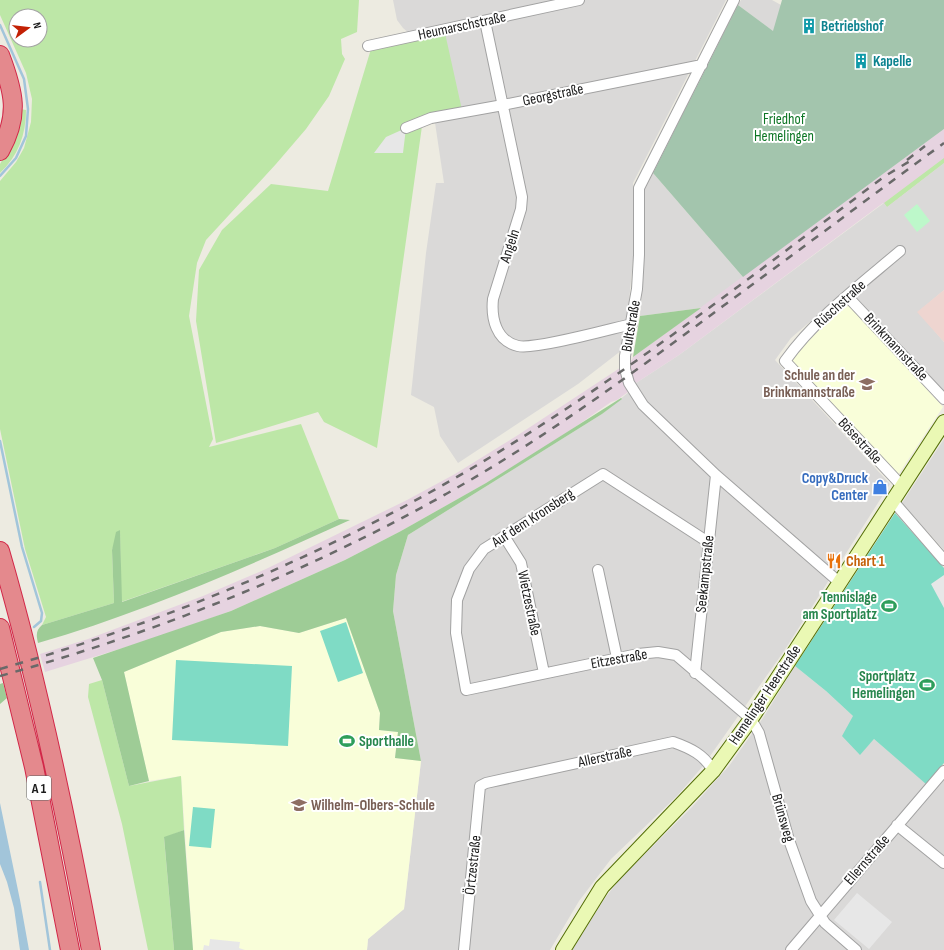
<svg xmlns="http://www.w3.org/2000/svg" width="944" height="950" font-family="'Sofia Sans Condensed',sans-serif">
<rect width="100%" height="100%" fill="#edebe1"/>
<!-- residential -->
<path fill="#dad9d8" d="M 393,0 L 726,0 L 633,183 L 633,260 L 628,312 L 622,350 L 578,384 L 458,463 L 440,436 L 434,407 L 411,395 L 426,253 L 436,183 L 444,183 L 434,116 L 416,39 L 403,28 L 397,20 Z
M 741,0 L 772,0 L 781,5 L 774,32 L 738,5 Z
M 944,163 L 944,290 L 918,312 L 944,342 L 944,393 L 848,289 L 791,338 L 775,360 L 890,484 L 784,651 L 703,766 L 677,796 L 611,859 L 579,901 L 550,950 L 367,950 L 368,939 L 404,909 L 421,761 L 393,611 L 396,575 L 408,535 L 602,414 L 635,387 L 636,383 L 679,355 L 884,203 L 887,207 Z
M 653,173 L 743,277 L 701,308 L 640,316 L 645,247 L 645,189 Z
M 944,439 L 944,550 L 902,503 Z
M 795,666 L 826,691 L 853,716 L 860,754 L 874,739 L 934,790 L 944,780 L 944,950 L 572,950 L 605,898 L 619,880 L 692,807 L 729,766 L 763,718 Z"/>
<!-- commercial -->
<path fill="#eed5d0" d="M 944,290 L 944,342 L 917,312 Z"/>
<!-- industrial -->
<path fill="#e6d3e0" d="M 944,129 L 944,163 L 887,207 L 883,203 L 679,355 L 636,383 L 635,387 L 617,400 L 611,402 L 545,448 L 486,483 L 401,531 L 345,560 L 231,611 L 152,639 L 45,672 L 40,654 L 88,639 L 203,596 L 266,569 L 407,500 L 455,474 L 518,435 L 632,360 L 633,357 Z"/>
<!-- education -->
<path fill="#f9fed9" d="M 850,306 L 943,407 L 898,475 L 790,361 L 794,355 L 843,307 Z
M 346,618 L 380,713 L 379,730 L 398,732 L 395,758 L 421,761 L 404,909 L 368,939 L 367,950 L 193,950 L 181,776 L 149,781 L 124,672 L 221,632 L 260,626 L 299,633 Z"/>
<!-- grass -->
<path fill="#bde7a7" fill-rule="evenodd" d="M 0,0 L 359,0 L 357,32 L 341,39 L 342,54 L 345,59 L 329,96 L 306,129 L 276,164 L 206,240 L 197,263 L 189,316 L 213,439 L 209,447 L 301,424 L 339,519 L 275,548 L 121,602 L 120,530 L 112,550 L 114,603 L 42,625 L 46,617 L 25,549 L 0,429 L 0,181 L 16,162 L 24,148 L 31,122 L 32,99 L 26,73 L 0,15 ZM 16,16 L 40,16 L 40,40 L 16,40 Z
M 445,33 L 462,110 L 423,119 L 377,448 L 324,422 L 318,412 L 216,443 L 196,321 L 199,270 L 222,230 L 271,184 L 328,191 L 371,49 Z
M 20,109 L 26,110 C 26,135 18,156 0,173 L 0,164 L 18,132 Z
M 944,158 L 944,163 L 887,207 L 884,203 Z
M 102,680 L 129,786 L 181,776 L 184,830 L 164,838 L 174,950 L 148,950 L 122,824 L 88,697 L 89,684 Z"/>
<!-- forest -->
<path fill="#9ecc96" d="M 701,308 L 633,357 L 640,316 Z
M 621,398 L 622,399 L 602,414 L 408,535 L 396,575 L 393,611 L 421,761 L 395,758 L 398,732 L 379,730 L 380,713 L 346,618 L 299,633 L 260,626 L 221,632 L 124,672 L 149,781 L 129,786 L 102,680 L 93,658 L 231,611 L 345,560 L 401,531 L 486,483 Z
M 339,519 L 350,520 C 249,566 145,612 38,643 C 36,635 36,630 42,625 L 114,603 L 112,550 L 116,532 L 120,530 L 122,602 L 275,548 Z
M 3,683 L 7,698 L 0,704 L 0,684 Z
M 184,830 L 193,950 L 174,950 L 164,837 Z"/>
<!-- cemetery -->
<path fill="#a3c5ad" d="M 782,0 L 944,0 L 944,129 L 743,277 L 653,173 L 738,5 L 773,31 Z"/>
<!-- park -->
<path fill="#bdf8ca" d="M 917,204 L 930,221 L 917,232 L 904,215 Z"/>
<!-- pitch -->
<path fill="#7fdbc5" d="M 895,513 L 944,568 L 944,763 L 926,784 L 874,739 L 860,755 L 842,736 L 853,716 L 826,691 L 795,666 Z
M 346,622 L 363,673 L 338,682 L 320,631 Z
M 176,660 L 292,666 L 288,746 L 172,740 Z
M 193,807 L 215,809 L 211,848 L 189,846 Z"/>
<!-- parking -->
<path fill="#e7e7e7" d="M 406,128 L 403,153 L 374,153 L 386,137 Z
M 944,575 L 944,608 L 931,584 Z
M 857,893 L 892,922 L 869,949 L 834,920 Z
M 210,939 L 240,942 L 239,948 L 245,950 L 203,950 L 204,945 L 209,946 Z"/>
<!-- water -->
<path fill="#a2c5da" d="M 0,803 L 20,900 L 29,950 L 20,950 L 14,908 L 7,882 L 0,864 Z"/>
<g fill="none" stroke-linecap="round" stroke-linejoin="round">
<!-- stream -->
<path stroke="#a2c5da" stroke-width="2.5" d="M 0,25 L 24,79 L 28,109 L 26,136 L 16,158 L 0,176
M 0,441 L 22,547 L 42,613 L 41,621 L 34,627
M 40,882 L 50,950"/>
<defs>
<path id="street" d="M 734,0 L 639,188 L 639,255 L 637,289 L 625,356 L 625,369 L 629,383 L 643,405 L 716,475 L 839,582
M 485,21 L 522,197 L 521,209 L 493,299 C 491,318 496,341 518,346 C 535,350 610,329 632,324
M 368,46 L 579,0
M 406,128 L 431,118 L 503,105 L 702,65
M 900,251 C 860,285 816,318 785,361 L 903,487
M 847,296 L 944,399
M 893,501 L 944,560
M 504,536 L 521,563 L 544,673
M 708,542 L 603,474 L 484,549 L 469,569 L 457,600 L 456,633 L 466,690 L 638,654 L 658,652 L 676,655 L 751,719 L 759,733 L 789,840 L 811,901 L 825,923 L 856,950
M 598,570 L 617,658
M 695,673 L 716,475
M 897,825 L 944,863
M 464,950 L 480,786 L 486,783 L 673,742 C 690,748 705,755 713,771
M 791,950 L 944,771"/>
<path id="secondary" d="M 563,950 L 602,887 L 713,771 L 751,719 L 944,422"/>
<path id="highway" d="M 0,55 C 14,92 20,115 0,151
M 0,551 C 38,682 66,815 91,950
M 0,628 L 34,767 L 70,950"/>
</defs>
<!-- street casing -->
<use href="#street" stroke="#a2a2a2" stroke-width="12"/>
<!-- secondary casing -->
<use href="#secondary" stroke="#546e07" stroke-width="16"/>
<!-- highway casing -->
<use href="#highway" stroke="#d22748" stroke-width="20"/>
<!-- street -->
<use href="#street" stroke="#fff" stroke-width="10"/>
<!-- secondary -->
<use href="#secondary" stroke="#eaf8b4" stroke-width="14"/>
<!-- highway -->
<use href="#highway" stroke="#e4898d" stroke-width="18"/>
<!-- rail -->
<path stroke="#696969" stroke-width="2.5" stroke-dasharray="8 8" stroke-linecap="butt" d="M 907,160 L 925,146
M 0,669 C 179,618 352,544 510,445 C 640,364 762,268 885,176 L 915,158
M 0,676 C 155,633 306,573 446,494 C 544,439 633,373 723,306 C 797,252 870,197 944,143"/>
</g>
<!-- icons -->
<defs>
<symbol id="building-bare" viewBox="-9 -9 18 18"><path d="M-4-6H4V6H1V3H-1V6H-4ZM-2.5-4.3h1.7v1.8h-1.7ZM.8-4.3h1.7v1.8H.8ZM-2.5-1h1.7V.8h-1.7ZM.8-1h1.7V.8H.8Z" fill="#0f9aa8" stroke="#fff" stroke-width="2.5" paint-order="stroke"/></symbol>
<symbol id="school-bare" viewBox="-9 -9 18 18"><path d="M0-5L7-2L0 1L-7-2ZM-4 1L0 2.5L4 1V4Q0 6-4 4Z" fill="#8d6e63" stroke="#fff" stroke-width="2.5" paint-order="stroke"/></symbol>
<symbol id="shop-bare" viewBox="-9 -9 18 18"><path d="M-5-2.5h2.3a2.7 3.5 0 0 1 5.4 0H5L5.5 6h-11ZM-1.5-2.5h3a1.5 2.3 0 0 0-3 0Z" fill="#3f7fe0" stroke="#fff" stroke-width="2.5" paint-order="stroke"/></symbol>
<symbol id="restaurant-bare" viewBox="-9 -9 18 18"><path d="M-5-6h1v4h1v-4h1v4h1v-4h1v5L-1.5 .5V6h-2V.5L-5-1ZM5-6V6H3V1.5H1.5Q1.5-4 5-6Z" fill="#e8710a" stroke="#fff" stroke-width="2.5" paint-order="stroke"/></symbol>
<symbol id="stadium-bare" viewBox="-9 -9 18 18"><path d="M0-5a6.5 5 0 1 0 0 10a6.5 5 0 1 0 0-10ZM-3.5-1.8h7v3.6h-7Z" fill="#2e9e5b" stroke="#fff" stroke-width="2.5" paint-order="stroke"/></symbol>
</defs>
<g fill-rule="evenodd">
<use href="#building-bare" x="798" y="15" width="22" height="22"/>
<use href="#building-bare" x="850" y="50" width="22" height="22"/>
<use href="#school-bare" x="856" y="373" width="22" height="22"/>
<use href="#shop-bare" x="869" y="476" width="22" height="22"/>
<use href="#restaurant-bare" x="823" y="550" width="22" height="22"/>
<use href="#stadium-bare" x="878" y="595" width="22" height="22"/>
<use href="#stadium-bare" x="916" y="674" width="22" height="22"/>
<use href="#stadium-bare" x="336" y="730" width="22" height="22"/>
<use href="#school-bare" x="288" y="794" width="22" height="22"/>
</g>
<g text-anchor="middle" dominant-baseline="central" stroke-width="4" stroke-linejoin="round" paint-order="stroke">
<!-- shield labels -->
<rect fill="#fff" stroke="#5f5f5f" stroke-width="1" x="27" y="776" width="24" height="24" rx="3"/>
<g font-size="14" font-weight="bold" fill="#1b1b1b">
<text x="39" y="788">A 1</text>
</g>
<!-- street labels -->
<g font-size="15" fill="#1b1b1b" stroke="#fff">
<text transform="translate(462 26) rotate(-12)">Heumarschstraße</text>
<text transform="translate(553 95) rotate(-12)">Georgstraße</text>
<text transform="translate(510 246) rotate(-72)">Angeln</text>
<text transform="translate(840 304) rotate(-42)">Rüschstraße</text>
<text transform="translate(631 326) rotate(-80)">Bultstraße</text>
<text transform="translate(896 347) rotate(47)">Brinkmannstraße</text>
<text transform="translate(860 441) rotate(47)">Bösestraße</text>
<text transform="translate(533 518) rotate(-33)">Auf dem Kronsberg</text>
<text transform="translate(705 574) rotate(-84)">Seekampstraße</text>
<text transform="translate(529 603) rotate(78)">Wietzestraße</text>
<text transform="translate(619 659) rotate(-10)">Eitzestraße</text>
<text transform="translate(765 695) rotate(-56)">Hemelinger Heerstraße</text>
<text transform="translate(605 757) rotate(-12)">Allerstraße</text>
<text transform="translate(783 818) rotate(74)">Brünsweg</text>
<text transform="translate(867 860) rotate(-49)">Ellernstraße</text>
<text transform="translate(473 865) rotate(-84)">Örtzestraße</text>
</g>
<!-- culture labels -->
<g font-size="15" font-weight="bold" fill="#0d838f" stroke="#fff" text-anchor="start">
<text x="821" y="26">Betriebshof</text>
<text x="873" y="61">Kapelle</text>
</g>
<!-- park labels -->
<g font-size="15" fill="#0d7625" stroke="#fff">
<text x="784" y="119">Friedhof<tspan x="784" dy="17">Hemelingen</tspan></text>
</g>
<!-- education labels -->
<g font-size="15" font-weight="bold" fill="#785e54" stroke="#fff" text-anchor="end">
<text x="855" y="375">Schule an der<tspan x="855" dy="17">Brinkmannstraße</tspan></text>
<text x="311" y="805" text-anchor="start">Wilhelm-Olbers-Schule</text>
</g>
<!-- shop labels -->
<g font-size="15" font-weight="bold" fill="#366cbe" stroke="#fff" text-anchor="end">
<text x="868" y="478">Copy&amp;Druck<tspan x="868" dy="17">Center</tspan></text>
</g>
<!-- food labels -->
<g font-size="15" font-weight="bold" fill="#c56008" stroke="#fff" text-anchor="start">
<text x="846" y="561">Chart 1</text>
</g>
<!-- leisure labels -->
<g font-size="15" font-weight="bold" fill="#27864d" stroke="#fff" text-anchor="end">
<text x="877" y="597">Tennislage<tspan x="877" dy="17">am Sportplatz</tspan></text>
<text x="915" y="676">Sportplatz<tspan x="915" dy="17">Hemelingen</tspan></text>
<text x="359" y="741" text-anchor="start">Sporthalle</text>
</g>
</g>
<!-- north arrow -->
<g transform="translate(28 28) rotate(75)"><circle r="19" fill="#ffffff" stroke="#a4a4a4"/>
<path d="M0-3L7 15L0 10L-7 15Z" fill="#c32004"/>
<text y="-6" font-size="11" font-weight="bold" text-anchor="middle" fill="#1b1b1b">N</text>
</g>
</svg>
